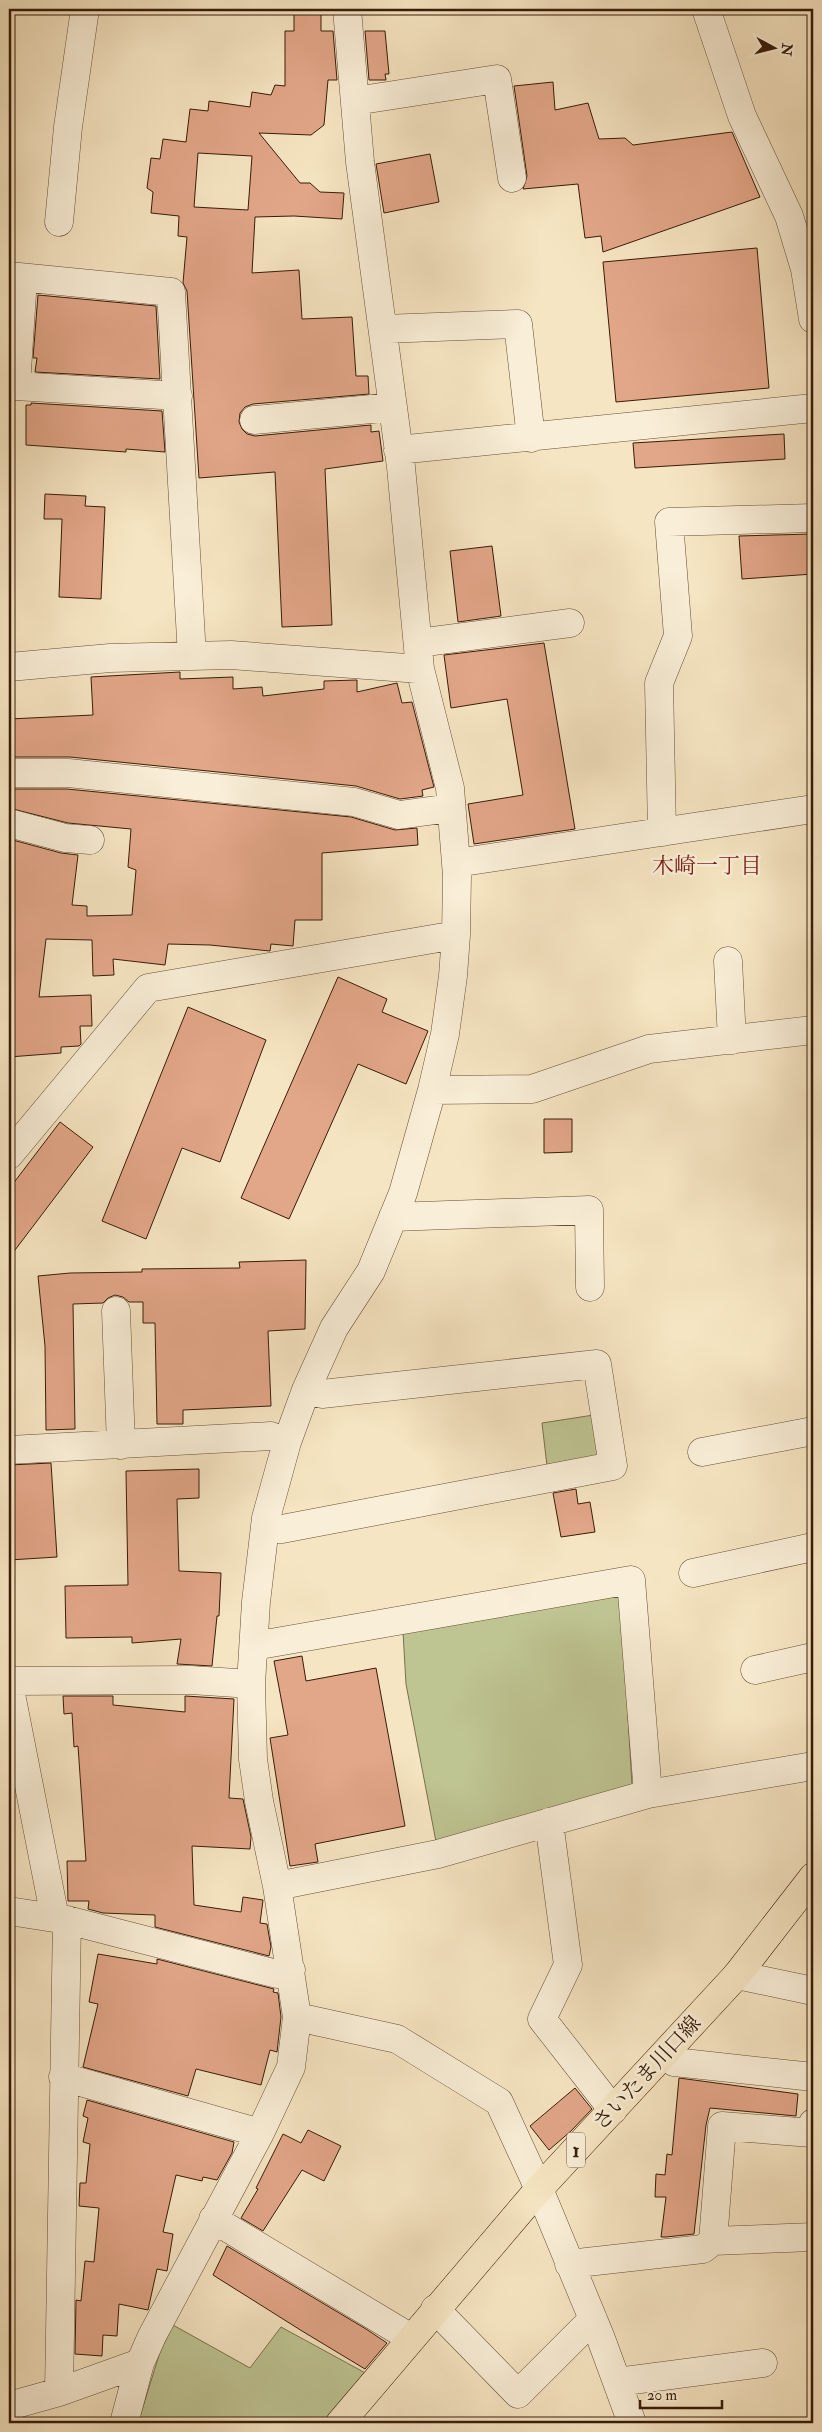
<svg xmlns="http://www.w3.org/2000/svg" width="822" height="2432" font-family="'IM FELL Double Pica','Noto Serif JP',serif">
<rect width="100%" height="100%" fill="#f6e5c2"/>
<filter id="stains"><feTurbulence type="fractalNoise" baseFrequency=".004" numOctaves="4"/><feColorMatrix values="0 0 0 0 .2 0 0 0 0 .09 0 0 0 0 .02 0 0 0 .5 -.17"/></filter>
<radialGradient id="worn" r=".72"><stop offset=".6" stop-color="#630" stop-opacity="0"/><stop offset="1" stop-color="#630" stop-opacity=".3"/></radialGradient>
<!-- green -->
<path fill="#bec492" stroke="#7b704d" d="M 600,1414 L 605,1455 L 547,1466 L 542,1423 Z
M 621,1594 L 632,1786 L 437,1847 L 406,1684 L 403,1632 Z
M 173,2325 L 250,2368 L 281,2327 L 369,2375 L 329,2423 L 138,2423 L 160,2352 Z"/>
<!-- building -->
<path fill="#e2a688" stroke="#381c08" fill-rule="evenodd" d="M 294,9 L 321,9 L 321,31 L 333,31 L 337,80 L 328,80 L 324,125 L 311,135 L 259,133 L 300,183 L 310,183 L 320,192 L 344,193 L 342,219 L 294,216 L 255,217 L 252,273 L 299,270 L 302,319 L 352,317 L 356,376 L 368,376 L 369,394 L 253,404 L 245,407 L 240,413 L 239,422 L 242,429 L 247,434 L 255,436 L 371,425 L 371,432 L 379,431 L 383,461 L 325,469 L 332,625 L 282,627 L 275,472 L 199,478 L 187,291 L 183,283 L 187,237 L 178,236 L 179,216 L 151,213 L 153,192 L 147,188 L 151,158 L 160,159 L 163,139 L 186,142 L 190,109 L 208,111 L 209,101 L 250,107 L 252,92 L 271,95 L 275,85 L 285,86 L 285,31 L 294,31 ZM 198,153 L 252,156 L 248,210 L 194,207 Z
M 365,31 L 385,31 L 389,74 L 385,74 L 386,80 L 369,80 Z
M 553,82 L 555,110 L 588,103 L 599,139 L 625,138 L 633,145 L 732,132 L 760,197 L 603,252 L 601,236 L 585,238 L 578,184 L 523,189 L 527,176 L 514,86 Z
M 430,154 L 439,202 L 384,213 L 376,164 Z
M 757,248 L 769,388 L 616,402 L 603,262 Z
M 38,295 L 156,306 L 160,379 L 35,372 L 37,358 L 33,358 Z
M 31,403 L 162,411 L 165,452 L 126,449 L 126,452 L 26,445 L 26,405 L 31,405 Z
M 784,434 L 785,459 L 635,468 L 633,443 Z
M 45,494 L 86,496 L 85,506 L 105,507 L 101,599 L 59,597 L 62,519 L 44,519 Z
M 811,534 L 813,574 L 742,579 L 739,536 Z
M 492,546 L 501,616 L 458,622 L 450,551 Z
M 544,643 L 575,829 L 474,844 L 468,804 L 523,795 L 507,699 L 451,708 L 444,655 Z
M 180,672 L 180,679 L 233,677 L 233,689 L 262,687 L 263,696 L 324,689 L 324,681 L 357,680 L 357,692 L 397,683 L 402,703 L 412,702 L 434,787 L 422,790 L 423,796 L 400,799 L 356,786 L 70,757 L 9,757 L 9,719 L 93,715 L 91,677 Z
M 9,789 L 67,789 L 351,817 L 395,830 L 417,828 L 418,845 L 322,853 L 322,920 L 295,920 L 293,946 L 271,944 L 270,951 L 210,945 L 168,944 L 165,965 L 113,959 L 114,975 L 93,976 L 92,940 L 46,939 L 39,997 L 91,995 L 92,1026 L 80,1026 L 81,1044 L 79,1046 L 61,1047 L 61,1053 L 9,1057 L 9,839 L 61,853 L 78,855 L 72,905 L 87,906 L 87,916 L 132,915 L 136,870 L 128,867 L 131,829 L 68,823 L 9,808 Z
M 338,977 L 387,999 L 382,1012 L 428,1031 L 406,1084 L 358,1064 L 289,1219 L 241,1198 Z
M 188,1007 L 266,1040 L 220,1162 L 182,1148 L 146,1239 L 102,1221 Z
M 544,1119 L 572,1119 L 572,1152 L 544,1153 Z
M 60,1122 L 93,1147 L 9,1258 L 9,1189 Z
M 306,1260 L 305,1329 L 268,1331 L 271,1406 L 183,1410 L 183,1424 L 157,1424 L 155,1323 L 143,1323 L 143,1302 L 129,1302 L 123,1297 L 115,1295 L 108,1298 L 103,1303 L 73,1304 L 75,1429 L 46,1430 L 45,1346 L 38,1276 L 70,1273 L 142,1272 L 142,1269 L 240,1268 L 239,1262 Z
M 51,1463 L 57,1557 L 9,1560 L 9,1465 Z
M 199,1469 L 199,1498 L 177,1499 L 179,1571 L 221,1573 L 219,1616 L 217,1616 L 212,1666 L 177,1664 L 181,1639 L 132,1643 L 132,1637 L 66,1638 L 65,1586 L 128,1585 L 126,1471 Z
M 576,1489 L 578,1504 L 590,1502 L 595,1532 L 561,1537 L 553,1493 Z
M 302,1656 L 306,1681 L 376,1668 L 405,1826 L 315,1844 L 318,1862 L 290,1866 L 270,1738 L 288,1735 L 274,1661 Z
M 63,1696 L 113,1696 L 113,1705 L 185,1712 L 185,1696 L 234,1699 L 229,1798 L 243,1799 L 251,1837 L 250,1849 L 192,1846 L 194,1905 L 241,1912 L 243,1897 L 263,1900 L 260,1923 L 267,1924 L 271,1947 L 269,1956 L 155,1927 L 155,1915 L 103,1913 L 88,1909 L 89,1901 L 68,1901 L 67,1861 L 86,1861 L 78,1746 L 74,1747 L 72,1713 L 64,1714 Z
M 98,1954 L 157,1964 L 157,1959 L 274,1989 L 273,1992 L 278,1993 L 281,2017 L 277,2052 L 270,2050 L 261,2085 L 196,2069 L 188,2096 L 83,2067 L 98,2004 L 89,2002 Z
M 679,2078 L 798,2094 L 796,2116 L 710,2108 L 706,2125 L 694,2234 L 666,2237 L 661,2237 L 666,2197 L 655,2197 L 656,2174 L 665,2175 L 667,2154 L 672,2155 Z
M 575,2088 L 592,2109 L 571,2131 L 549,2150 L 530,2126 Z
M 87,2100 L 234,2142 L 232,2153 L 217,2180 L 203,2177 L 202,2181 L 176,2175 L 163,2232 L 173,2234 L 167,2271 L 157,2269 L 148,2310 L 119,2304 L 117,2336 L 103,2335 L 102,2356 L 75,2354 L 76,2300 L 81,2301 L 85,2261 L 94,2262 L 99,2208 L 79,2206 L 80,2183 L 86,2183 L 90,2144 L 83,2142 L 88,2118 L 83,2116 Z
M 308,2130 L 341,2146 L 324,2181 L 302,2170 L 263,2231 L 241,2218 L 258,2189 L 256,2188 L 283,2134 L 301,2143 Z
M 227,2246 L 366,2329 L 387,2343 L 365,2369 L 302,2331 L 213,2275 Z"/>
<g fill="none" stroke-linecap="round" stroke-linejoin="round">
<defs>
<path id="minor" d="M 706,9 L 742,116 L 789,216 L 805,269 L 813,319
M 355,101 L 497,79 L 512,178
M 59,222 L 68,127 L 85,9
M 9,276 L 171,292 L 192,656
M 23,278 L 16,386 L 178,396
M 383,329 L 518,324 L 531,438
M 254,420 L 393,407
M 398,450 L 813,408
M 418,643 L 570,623
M 9,667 L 110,658 L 231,655 L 420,669
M 9,773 L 68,773 L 354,802 L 399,815 L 451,808
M 9,823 L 65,838 L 90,840
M 662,832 L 659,683 L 678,636 L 669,522 L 813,518
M 456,863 L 813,809
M 728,961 L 732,1040
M 432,1090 L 532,1089 L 649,1049 L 813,1030
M 9,1155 L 148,988 L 456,935
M 393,1217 L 589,1210 L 590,1287
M 116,1311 L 121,1445
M 9,1450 L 271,1436 L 287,1442
M 702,1452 L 813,1431
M 265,1528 L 282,1529 L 613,1466 L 597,1364 L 322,1394 L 306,1390
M 693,1573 L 813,1547
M 254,1646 L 631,1580 L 648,1794
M 755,1670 L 813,1657
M 9,1681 L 191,1680 L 251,1684
M 9,1684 L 55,1918
M 549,1822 L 568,1965 L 542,2019 L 613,2110
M 277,1886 L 438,1854 L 648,1794 L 813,1766
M 9,1911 L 67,1920 L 277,1974 L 291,1970
M 737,1975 L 813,1991
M 297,2017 L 397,2039 L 499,2102 L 539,2189 L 600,2336 L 632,2423
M 664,2055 L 674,2062 L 813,2077
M 63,2077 L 260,2133
M 213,2219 L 411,2338
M 713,2241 L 722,2126 L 812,2133 L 813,2123
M 569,2264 L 703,2249 L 713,2241 L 813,2237
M 435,2309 L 518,2394 L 593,2319
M 617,2382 L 763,2363
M 59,2392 L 67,1920
M 9,2406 L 59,2392 L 140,2363
M 124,2423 L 140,2363 L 152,2336 L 260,2133 L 291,2067 L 297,2017 L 277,1886 L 259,1801 L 253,1759 L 251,1684 L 256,1602 L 266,1518 L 287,1442 L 306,1390 L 334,1328 L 371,1271 L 403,1193 L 432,1090 L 445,1034 L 453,976 L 456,935 L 457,876 L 450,788 L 420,669 L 401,467 L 360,162 L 347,9"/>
<path id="major" d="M 340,2423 L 539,2189 L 737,1975 L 813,1877"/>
</defs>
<!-- minor casing -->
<use href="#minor" stroke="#684e36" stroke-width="29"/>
<!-- major casing -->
<use href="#major" stroke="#381c08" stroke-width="29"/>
<!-- minor -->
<use href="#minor" stroke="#f9eed7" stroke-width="28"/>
<!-- major -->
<use href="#major" stroke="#f6e5c2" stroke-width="28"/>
</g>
<g text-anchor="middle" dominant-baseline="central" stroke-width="5" stroke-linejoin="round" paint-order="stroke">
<!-- shield labels -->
<rect fill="#f9eed7" stroke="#725b46" stroke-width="1" x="567" y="2132.5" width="18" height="35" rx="4"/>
<g font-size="20" font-weight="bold" fill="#381c08">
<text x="576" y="2150">1</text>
</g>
<!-- street labels -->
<g font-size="21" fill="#381c08" stroke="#f9eed7">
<text transform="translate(647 2073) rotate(-47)">さいたま川口線</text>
</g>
<!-- neighbourhood labels -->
<g font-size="22" fill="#7a1f14" stroke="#f9eed7">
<text x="707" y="866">木崎一丁目</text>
</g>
</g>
<!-- margin -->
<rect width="822" height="2432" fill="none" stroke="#f6e5c2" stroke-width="30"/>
<rect x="10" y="10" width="802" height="2412" fill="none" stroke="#381c08" stroke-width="2.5"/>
<rect x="15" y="15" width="792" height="2402" fill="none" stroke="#381c08"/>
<!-- north arrow -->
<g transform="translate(774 48) rotate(97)" stroke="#f9eed7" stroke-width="4" paint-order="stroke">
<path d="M0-4L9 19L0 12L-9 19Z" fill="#381c08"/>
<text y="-8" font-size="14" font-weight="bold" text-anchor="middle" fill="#381c08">N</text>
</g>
<!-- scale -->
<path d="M640 2400v8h82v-8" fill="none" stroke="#381c08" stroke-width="2.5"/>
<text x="647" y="2400" font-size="15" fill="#381c08" stroke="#f9eed7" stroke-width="4" paint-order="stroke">20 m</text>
<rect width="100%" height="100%" filter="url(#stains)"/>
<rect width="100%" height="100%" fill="url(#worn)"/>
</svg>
